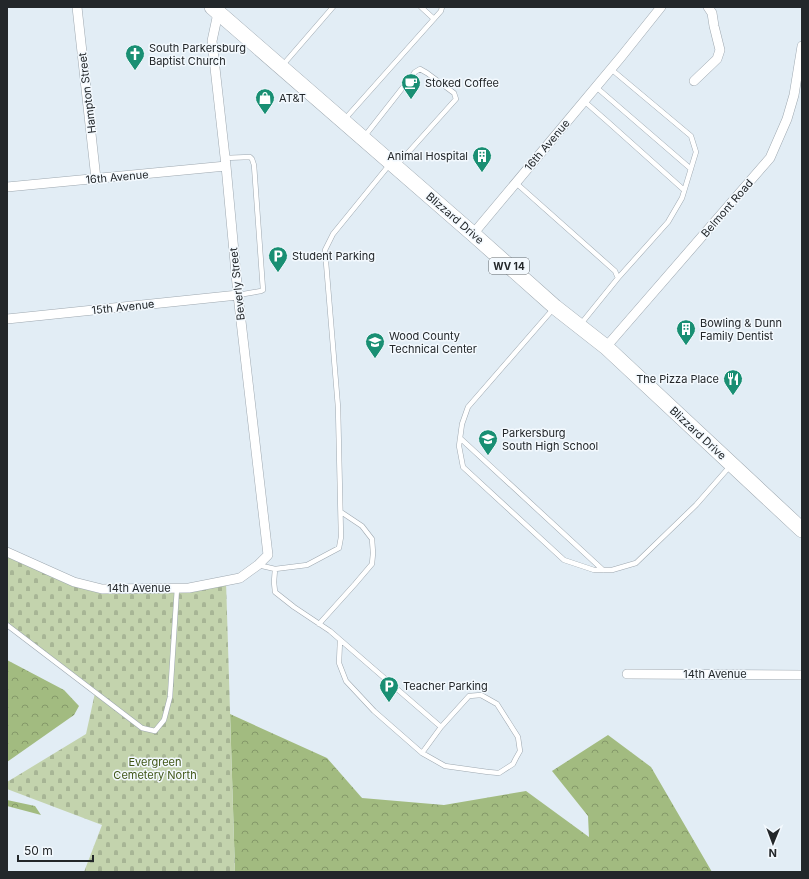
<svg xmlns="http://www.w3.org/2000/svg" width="809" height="879" font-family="Inter,sans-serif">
<defs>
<pattern id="forest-crowns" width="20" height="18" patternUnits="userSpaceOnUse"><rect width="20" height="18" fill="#a2bb80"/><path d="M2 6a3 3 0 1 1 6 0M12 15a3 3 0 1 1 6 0" fill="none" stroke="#849869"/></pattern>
<pattern id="cemetery-stones" width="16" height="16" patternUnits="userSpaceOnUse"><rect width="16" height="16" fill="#c3d3ad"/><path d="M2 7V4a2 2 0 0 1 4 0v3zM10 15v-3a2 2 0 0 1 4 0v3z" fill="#a7b595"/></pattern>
</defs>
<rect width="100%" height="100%" fill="#e2edf5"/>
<!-- forest -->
<path fill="url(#forest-crowns)" d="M 7,660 L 64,690 L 79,706 L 74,715 L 7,762 Z
M 230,714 L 327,758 L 362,798 L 444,805 L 526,791 L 589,837 L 588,816 L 552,771 L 608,735 L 651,767 L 712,872 L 235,872 Z
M 7,800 L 35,806 L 41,815 L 7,806 Z"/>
<!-- cemetery -->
<path fill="url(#cemetery-stones)" d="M 7,552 L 102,589 L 189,588 L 226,581 L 235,872 L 84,872 L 102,825 L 7,789 L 7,782 L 86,734 L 95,693 L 7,625 Z"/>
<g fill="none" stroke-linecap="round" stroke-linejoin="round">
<defs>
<path id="lane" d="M 421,7 L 434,19
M 282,66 L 333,7
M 611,69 L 691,136 L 696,152 L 682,198 L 668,222 L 618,278
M 596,87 L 691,169
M 584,101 L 608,122 L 684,190
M 344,120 L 441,11 L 442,7
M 364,137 L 415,72 L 420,69 L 427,73 L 454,93 L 456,99 L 397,165
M 225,158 L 250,157 L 252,159 L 254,165 L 263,290 L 261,291 L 238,295
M 516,183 L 615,271 L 618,278 L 580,325
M 554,308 L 468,407 L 462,424 L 459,446 L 463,467 L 564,560 L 594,570 L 612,570 L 636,563 L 696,505 L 731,465
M 460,438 L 603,570
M 258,565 L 275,569 L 307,565 L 339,548 L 341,537 L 338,407 L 325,250 L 333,234 L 390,164
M 275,569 L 274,582 L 275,592 L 294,607 L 330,631 L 441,727 L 469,696 L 481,695 L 497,704 L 518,737 L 520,751 L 516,758 L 513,764 L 499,773 L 488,772 L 445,766 L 422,753 L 374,711 L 346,681 L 339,663 L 340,640
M 319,624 L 355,584 L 372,564 L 373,553 L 372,539 L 362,526 L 341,512
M 7,625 L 142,728 L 155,731 L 164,720 L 170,697 L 177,588
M 422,753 L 441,727"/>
<path id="street" d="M 77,7 L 96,179
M 694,81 L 717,59 L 720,50 L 714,26 L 712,13 L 708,7
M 7,187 L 226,166
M 473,234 L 621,57 L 661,7
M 7,319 L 238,295
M 606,347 L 770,158 L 787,119 L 794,95 L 802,46
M 7,552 L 74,582 L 102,589 L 189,588 L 240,578 L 258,565 L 268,555 L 238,295 L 226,166 L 212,41 L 218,13
M 627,674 L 802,675"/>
<path id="primary" d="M 212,7 L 473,234 L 555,307 L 606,347 L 802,530"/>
</defs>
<!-- lane casing -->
<use href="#lane" stroke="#9ea8b0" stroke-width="5.5"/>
<!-- street casing -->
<use href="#street" stroke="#9ea8b0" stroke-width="10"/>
<!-- primary casing -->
<use href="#primary" stroke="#9ea8b0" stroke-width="16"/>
<!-- lane -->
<use href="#lane" stroke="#fff" stroke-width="4.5"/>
<!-- street -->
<use href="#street" stroke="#fff" stroke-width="9"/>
<!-- primary -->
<use href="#primary" stroke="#fff" stroke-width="15"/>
</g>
<!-- icons -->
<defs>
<symbol id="church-pin" viewBox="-11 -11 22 30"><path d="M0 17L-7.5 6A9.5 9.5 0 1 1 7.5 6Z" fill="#198f73" stroke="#f3f9fe"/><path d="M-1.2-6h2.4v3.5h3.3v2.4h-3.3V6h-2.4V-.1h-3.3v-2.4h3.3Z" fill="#fff"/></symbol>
<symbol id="cafe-pin" viewBox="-11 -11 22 30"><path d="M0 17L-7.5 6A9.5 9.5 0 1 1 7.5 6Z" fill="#198f73" stroke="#f3f9fe"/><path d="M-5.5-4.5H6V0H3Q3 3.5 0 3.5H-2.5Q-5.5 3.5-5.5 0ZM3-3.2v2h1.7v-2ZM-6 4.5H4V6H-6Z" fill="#fff"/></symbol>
<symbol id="shop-pin" viewBox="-11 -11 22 30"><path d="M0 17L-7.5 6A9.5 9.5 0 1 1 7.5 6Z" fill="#198f73" stroke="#f3f9fe"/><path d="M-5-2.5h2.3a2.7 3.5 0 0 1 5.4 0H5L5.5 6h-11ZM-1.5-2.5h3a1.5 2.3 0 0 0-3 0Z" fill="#fff"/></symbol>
<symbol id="building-pin" viewBox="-11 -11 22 30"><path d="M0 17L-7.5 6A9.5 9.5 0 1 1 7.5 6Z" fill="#198f73" stroke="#f3f9fe"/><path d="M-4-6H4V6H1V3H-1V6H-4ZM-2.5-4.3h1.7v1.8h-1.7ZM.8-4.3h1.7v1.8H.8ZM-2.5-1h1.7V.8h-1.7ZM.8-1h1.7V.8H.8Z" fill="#fff"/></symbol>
<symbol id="parking-pin" viewBox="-11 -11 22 30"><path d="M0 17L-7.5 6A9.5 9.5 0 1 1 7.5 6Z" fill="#198f73" stroke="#f3f9fe"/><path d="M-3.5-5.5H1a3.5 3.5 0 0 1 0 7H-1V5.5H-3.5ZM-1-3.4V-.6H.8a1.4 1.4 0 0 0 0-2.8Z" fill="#fff"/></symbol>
<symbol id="school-pin" viewBox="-11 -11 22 30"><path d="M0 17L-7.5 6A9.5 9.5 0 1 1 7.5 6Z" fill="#198f73" stroke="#f3f9fe"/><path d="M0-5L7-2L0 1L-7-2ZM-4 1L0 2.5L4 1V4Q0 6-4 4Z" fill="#fff"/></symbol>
<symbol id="restaurant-pin" viewBox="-11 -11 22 30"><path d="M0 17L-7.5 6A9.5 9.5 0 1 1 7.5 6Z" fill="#198f73" stroke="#f3f9fe"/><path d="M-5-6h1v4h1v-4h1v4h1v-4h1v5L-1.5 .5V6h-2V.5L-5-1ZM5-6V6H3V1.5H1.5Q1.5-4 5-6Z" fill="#fff"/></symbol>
</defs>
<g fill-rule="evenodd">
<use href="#church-pin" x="124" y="43" width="22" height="30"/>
<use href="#cafe-pin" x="400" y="72" width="22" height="30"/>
<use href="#shop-pin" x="254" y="87" width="22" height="30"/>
<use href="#building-pin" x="471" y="145" width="22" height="30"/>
<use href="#parking-pin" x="267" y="245" width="22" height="30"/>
<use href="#building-pin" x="675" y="318" width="22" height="30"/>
<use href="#school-pin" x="364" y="331" width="22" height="30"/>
<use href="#restaurant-pin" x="722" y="368" width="22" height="30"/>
<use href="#school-pin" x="477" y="428" width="22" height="30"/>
<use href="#parking-pin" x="378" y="675" width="22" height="30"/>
</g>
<g text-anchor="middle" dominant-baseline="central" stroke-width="3" stroke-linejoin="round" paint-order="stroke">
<!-- shield labels -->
<rect fill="#f3f9fe" stroke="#61666a" stroke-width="1" x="489" y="258" width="40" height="16" rx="3"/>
<g font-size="10" font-weight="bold" fill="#23272a">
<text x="509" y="266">WV 14</text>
</g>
<!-- poi labels -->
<g font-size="11" fill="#23272a" stroke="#f3f9fe" text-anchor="start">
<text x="149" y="48">South Parkersburg<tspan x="149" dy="13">Baptist Church</tspan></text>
<text x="425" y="83">Stoked Coffee</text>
<text x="279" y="98">AT&amp;T</text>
<text x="468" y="156" text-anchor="end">Animal Hospital</text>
<text x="292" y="256">Student Parking</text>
<text x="700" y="323">Bowling &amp; Dunn<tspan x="700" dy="13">Family Dentist</tspan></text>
<text x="389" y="336">Wood County<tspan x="389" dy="13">Technical Center</tspan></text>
<text x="719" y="379" text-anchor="end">The Pizza Place</text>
<text x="502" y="433">Parkersburg<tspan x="502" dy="13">South High School</tspan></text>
<text x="403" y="686">Teacher Parking</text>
</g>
<!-- street labels -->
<g font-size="11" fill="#23272a" stroke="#f3f9fe">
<text transform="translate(87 93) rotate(-97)">Hampton Street</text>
<text transform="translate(547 145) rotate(-50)">16th Avenue</text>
<text transform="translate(117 177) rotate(-5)">16th Avenue</text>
<text transform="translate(727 208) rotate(-49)">Belmont Road</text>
<text transform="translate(455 218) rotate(41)">Blizzard Drive</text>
<text transform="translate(237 284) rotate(-96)">Beverly Street</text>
<text transform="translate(123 307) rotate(-6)">15th Avenue</text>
<text transform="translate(698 433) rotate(43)">Blizzard Drive</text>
<text x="139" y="588">14th Avenue</text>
<text x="715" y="674">14th Avenue</text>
</g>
<!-- park labels -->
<g font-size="11" fill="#3f5516" stroke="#f3f9fe">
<text x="155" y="762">Evergreen<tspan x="155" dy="13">Cemetery North</tspan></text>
</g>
</g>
<!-- border -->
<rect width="809" height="879" fill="none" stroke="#23272a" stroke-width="16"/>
<!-- north arrow -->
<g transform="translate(773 843) rotate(181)" stroke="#f3f9fe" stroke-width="3" paint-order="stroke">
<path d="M0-3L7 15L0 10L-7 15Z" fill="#23272a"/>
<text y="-6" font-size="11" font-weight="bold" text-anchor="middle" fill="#23272a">N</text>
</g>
<!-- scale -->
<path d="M18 855v6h75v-6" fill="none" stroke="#23272a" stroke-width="2"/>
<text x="24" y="855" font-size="12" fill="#23272a" stroke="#f3f9fe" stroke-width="3" paint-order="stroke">50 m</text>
</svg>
